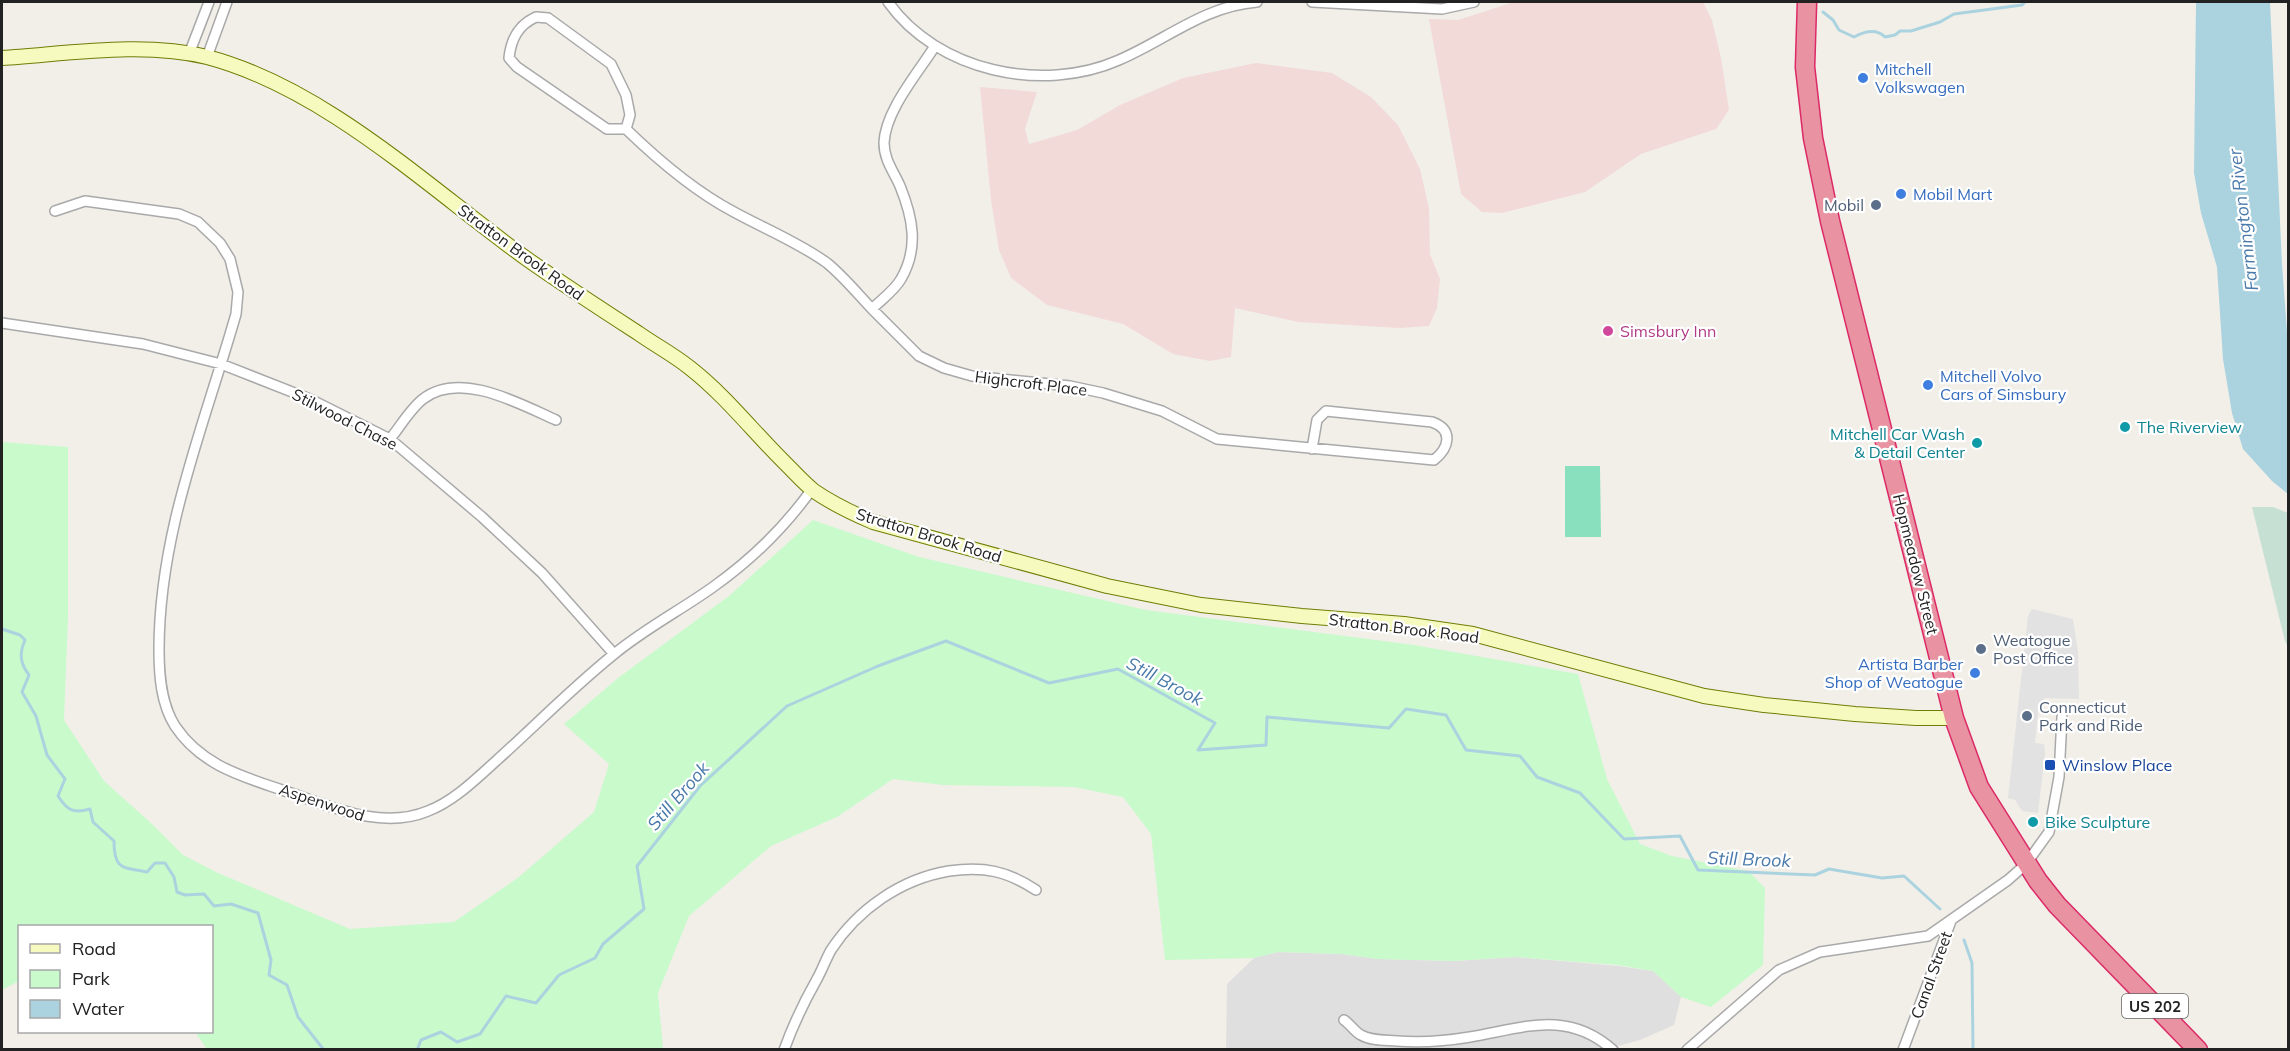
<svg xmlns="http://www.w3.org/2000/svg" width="2290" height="1051" font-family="Mulish,sans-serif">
<rect width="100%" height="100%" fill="#f2efe9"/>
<!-- residential -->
<path fill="#e0dfdf" d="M 1278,952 L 1341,954 L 1378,959 L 1454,961 L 1515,957 L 1618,966 L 1653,971 L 1681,997 L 1674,1025 L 1640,1040 L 1607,1049 L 1226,1050 L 1227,984 L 1254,958 Z"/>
<!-- commercial -->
<path fill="#f2dad9" d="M 1514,2 L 1703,2 L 1712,20 L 1721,58 L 1729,110 L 1716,129 L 1641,154 L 1585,192 L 1502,213 L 1482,212 L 1461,194 L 1429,19 L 1458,20 Z
M 1256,63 L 1332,73 L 1371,97 L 1398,125 L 1420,169 L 1429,208 L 1430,254 L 1440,279 L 1437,308 L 1429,326 L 1400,328 L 1298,322 L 1235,308 L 1231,357 L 1210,361 L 1173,354 L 1123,324 L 1047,305 L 1011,278 L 999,250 L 991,200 L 980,87 L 1037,92 L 1025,129 L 1029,144 L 1077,130 L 1120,105 L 1183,78 Z"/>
<!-- wetland -->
<path fill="#c6e0d4" d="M 2252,507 L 2273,507 L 2288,513 L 2288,647 L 2285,641 Z"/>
<!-- park -->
<path fill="#c8facc" d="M 2,442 L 68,447 L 68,618 L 64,720 L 104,781 L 151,823 L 183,855 L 218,873 L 350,929 L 454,922 L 519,877 L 594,812 L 609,764 L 564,724 L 618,678 L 729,596 L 813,520 L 919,557 L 1146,610 L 1414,645 L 1578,674 L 1607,779 L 1640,844 L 1672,856 L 1748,871 L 1765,888 L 1763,965 L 1711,1007 L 1681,997 L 1653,971 L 1618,965 L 1515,957 L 1454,961 L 1378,959 L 1341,954 L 1278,952 L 1254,958 L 1165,960 L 1151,834 L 1123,797 L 1074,787 L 943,785 L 893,779 L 837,817 L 771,846 L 689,916 L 658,993 L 663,1049 L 207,1049 L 195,1032 L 212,1032 L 212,926 L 20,926 L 19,981 L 2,990 Z"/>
<!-- pitch -->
<path fill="#88e0be" d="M 1565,466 L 1600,466 L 1601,537 L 1565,537 Z"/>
<!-- parking -->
<path fill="#e2e2e2" d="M 2032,609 L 2073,619 L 2078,652 L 2079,699 L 2045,698 L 2039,704 L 2035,743 L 2044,744 L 2045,754 L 2038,813 L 2022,811 L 2015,800 L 2008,798 L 2027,625 L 2028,616 Z"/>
<!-- water -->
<path fill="#aad3df" d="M 2196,2 L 2270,2 L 2282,264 L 2288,346 L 2288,494 L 2272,481 L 2243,449 L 2232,413 L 2223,359 L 2217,267 L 2201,213 L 2194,173 Z"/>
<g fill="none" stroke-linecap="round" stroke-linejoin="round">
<!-- stream -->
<path stroke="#aad3df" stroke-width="3" d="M 1823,12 L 1833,20 L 1839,30 L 1854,37 C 1865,31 1876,28 1885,37 L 1895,35 L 1900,31 L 1911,31 L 1940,22 L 1954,14 L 2022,5 L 2025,2
M 2,629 L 20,635 L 25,640 C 19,654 20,663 29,675 L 22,692 L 36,716 L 47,755 L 65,779 L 58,796 C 67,810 73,814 90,809 L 93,822 L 114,841 C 114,870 122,867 147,872 L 155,863 L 165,863 L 174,877 L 177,892 L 185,895 L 204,894 L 214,906 L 231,904 L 258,913 L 271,960 L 269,975 L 287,985 L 298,1017 L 324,1050
M 1964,940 L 1972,963 L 1973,1050
M 417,1050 L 421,1040 L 441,1032 L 457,1042 L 480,1034 L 506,996 L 536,1003 L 559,975 L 595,958 L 603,944 L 644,909 L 637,866 L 700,786 L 787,706 L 878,666 L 946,641 L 1049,683 L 1118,669 L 1215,723 L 1198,750 L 1266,745 L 1267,717 L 1389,728 L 1406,709 L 1446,715 L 1466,750 L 1520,756 L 1537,777 L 1580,793 L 1624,839 L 1680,836 L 1698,870 L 1815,875 L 1829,869 L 1882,878 L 1904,876 L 1940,909"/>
<defs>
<path id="street" d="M 888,2 C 937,71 1042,94 1119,60 C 1166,40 1204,6 1257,2
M 1312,2 L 1442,9 L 1474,2
M 536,17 L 548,18 L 611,64 L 626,95 L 630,115 L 626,129 L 607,129 L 517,67 L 509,58 C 511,39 518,25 536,17 Z
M 189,54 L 209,2
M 207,57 L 227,2
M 626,129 C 659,161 694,191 734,212 C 765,229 798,242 827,263 C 843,276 857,293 872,309 C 881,300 895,290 901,279 C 919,248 913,218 900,186 C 894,172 884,160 884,143 C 885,111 918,73 935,46
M 55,211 L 85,201 L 179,214 L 198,222 L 220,243 L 230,259 L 238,292 L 236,314 C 204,426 159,532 159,650 C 159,675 161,704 175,726 C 201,765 241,776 282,790 C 328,805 380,831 428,811 C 454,801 476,779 496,761 C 535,726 572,688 613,655 C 644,629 681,610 713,587 C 751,560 785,527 812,489
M 872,309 L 919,356 L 944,368 L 972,376 L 1070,386 L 1103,393 L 1162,411 L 1217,439 L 1434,460 C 1449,448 1454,430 1432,422 L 1326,411 L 1317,420 L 1312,449
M 2,323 L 143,344 L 221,364 L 310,399 L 390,439 L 482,517 L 542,573 L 614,654
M 390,439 C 400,427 410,409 423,399 C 460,370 520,404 556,420
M 1344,1020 C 1350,1024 1355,1032 1361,1035 C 1371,1041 1386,1040 1397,1041 C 1422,1043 1446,1041 1470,1037 C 1523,1028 1567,1009 1613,1050
M 784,1050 C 793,1025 804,1002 817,979 C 822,970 826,959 831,950 C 858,909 901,879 949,871 C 984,866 1007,871 1036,890
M 1687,1050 L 1779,970 L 1820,952 L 1928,936 L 2008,880 L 2026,864 L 2049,832 L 2059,777 L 2062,717
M 1903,1050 L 1951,921"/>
<path id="secondary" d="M 2,58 C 66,54 143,41 207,57 C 325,88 430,189 527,259 C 564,285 601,309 638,333 C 655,345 674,355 690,368 C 726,396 755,434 788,466 C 796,474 805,484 814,491 C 833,504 852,513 873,522 L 1107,586 L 1201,605 L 1302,616 L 1404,624 L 1473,634 L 1704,696 L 1764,705 L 1855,714 L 1916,718 L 1954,718"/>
<path id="highway" d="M 1807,2 L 1805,67 L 1813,138 L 1830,221 L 1954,718 L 1979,787 L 2038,881 L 2057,905 L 2198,1050"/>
</defs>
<!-- street casing -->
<use href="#street" stroke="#a9a9a9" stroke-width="12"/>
<!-- secondary casing -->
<use href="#secondary" stroke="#707d05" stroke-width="16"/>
<!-- highway casing -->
<use href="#highway" stroke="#dc2a67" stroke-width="21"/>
<!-- street -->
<use href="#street" stroke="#fff" stroke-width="9"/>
<!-- secondary -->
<use href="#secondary" stroke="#f7fabf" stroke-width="14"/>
<!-- highway -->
<use href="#highway" stroke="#e892a2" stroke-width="18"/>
</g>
<!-- markers -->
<g fill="#3f7fe0" stroke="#fff" stroke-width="2">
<circle cx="1863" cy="78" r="6"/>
<circle cx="1901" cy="194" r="6"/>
<circle cx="1928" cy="385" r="6"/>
<circle cx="1975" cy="673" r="6"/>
</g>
<g fill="#5c6f8a" stroke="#fff" stroke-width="2">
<circle cx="1876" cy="205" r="6"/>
<circle cx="1981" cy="649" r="6"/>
<circle cx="2027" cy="716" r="6"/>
</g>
<circle fill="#d1479c" stroke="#fff" stroke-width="2" cx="1608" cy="331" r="6"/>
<g fill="#0f9aa8" stroke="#fff" stroke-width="2">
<circle cx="2125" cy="427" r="6"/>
<circle cx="1977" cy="443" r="6"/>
<circle cx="2033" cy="822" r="6"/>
</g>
<rect fill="#1a4fb4" stroke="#fff" stroke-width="2" x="2044" y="759" width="12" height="12" rx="3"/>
<g text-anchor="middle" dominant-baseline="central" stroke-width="4.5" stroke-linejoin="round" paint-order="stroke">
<!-- shield labels -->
<rect fill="#fff" stroke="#646464" stroke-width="1.5" x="2122" y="994" width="66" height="24" rx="4.5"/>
<g font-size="15" font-weight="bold" fill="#222">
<text x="2155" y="1006">US 202</text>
</g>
<!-- shop labels -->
<g font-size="16" fill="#366cbe" stroke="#fff" text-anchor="start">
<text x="1875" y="69">Mitchell<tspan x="1875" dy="18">Volkswagen</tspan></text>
<text x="1913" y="194">Mobil Mart</text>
<text x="1940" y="376">Mitchell Volvo<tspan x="1940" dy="18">Cars of Simsbury</tspan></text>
<text x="1963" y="664" text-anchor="end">Artista Barber<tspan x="1963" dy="18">Shop of Weatogue</tspan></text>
</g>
<!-- service labels -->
<g font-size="16" fill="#4e5e75" stroke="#fff" text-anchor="start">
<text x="1864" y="205" text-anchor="end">Mobil</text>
<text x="1993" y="640">Weatogue<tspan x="1993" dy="18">Post Office</tspan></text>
<text x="2039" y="707">Connecticut<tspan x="2039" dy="18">Park and Ride</tspan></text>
</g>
<!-- street labels -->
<g font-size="16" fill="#222" stroke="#fff">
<text transform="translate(521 252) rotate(36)">Stratton Brook Road</text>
<text transform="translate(1031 383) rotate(7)">Highcroft Place</text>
<text transform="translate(345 419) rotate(27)">Stilwood Chase</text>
<text transform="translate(929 535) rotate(17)">Stratton Brook Road</text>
<text transform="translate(1916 564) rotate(76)">Hopmeadow Street</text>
<text transform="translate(1404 628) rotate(7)">Stratton Brook Road</text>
<text transform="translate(322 802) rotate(18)">Aspenwood</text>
<text transform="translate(1931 975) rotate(-70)">Canal Street</text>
</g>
<!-- hotel labels -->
<g font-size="16" fill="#b23c85" stroke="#fff" text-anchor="start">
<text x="1620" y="331">Simsbury Inn</text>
</g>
<!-- culture labels -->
<g font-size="16" fill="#0d838f" stroke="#fff" text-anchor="start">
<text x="2137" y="427">The Riverview</text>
<text x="1965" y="434" text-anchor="end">Mitchell Car Wash<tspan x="1965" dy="18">&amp; Detail Center</tspan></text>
<text x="2045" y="822">Bike Sculpture</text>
</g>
<!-- transit labels -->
<g font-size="16" fill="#164399" stroke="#fff" text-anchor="start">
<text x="2062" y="765">Winslow Place</text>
</g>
<!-- water labels -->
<g font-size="18" font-style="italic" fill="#4a7aab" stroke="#fff">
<text transform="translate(2243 220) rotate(-97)">Farmington River</text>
<text transform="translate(1165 681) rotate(28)">Still Brook</text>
<text transform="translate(678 796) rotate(-49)">Still Brook</text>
<text transform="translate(1749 859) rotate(2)">Still Brook</text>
</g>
</g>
<!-- border -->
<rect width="2290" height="1051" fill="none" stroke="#222222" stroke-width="6"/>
<!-- legend -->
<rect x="18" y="925" width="195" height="108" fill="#ffffff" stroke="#a7a7a7" stroke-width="1.5"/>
<rect x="30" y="944" width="30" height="9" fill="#f7fabf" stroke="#a7a7a7" stroke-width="1.5"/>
<text x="72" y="955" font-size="18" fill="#222222">Road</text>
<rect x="30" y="970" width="30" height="18" fill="#c8facc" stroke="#a7a7a7" stroke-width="1.5"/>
<text x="72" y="985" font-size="18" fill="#222222">Park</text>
<rect x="30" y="1000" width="30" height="18" fill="#aad3df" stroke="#a7a7a7" stroke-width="1.5"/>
<text x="72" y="1015" font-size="18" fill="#222222">Water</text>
</svg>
